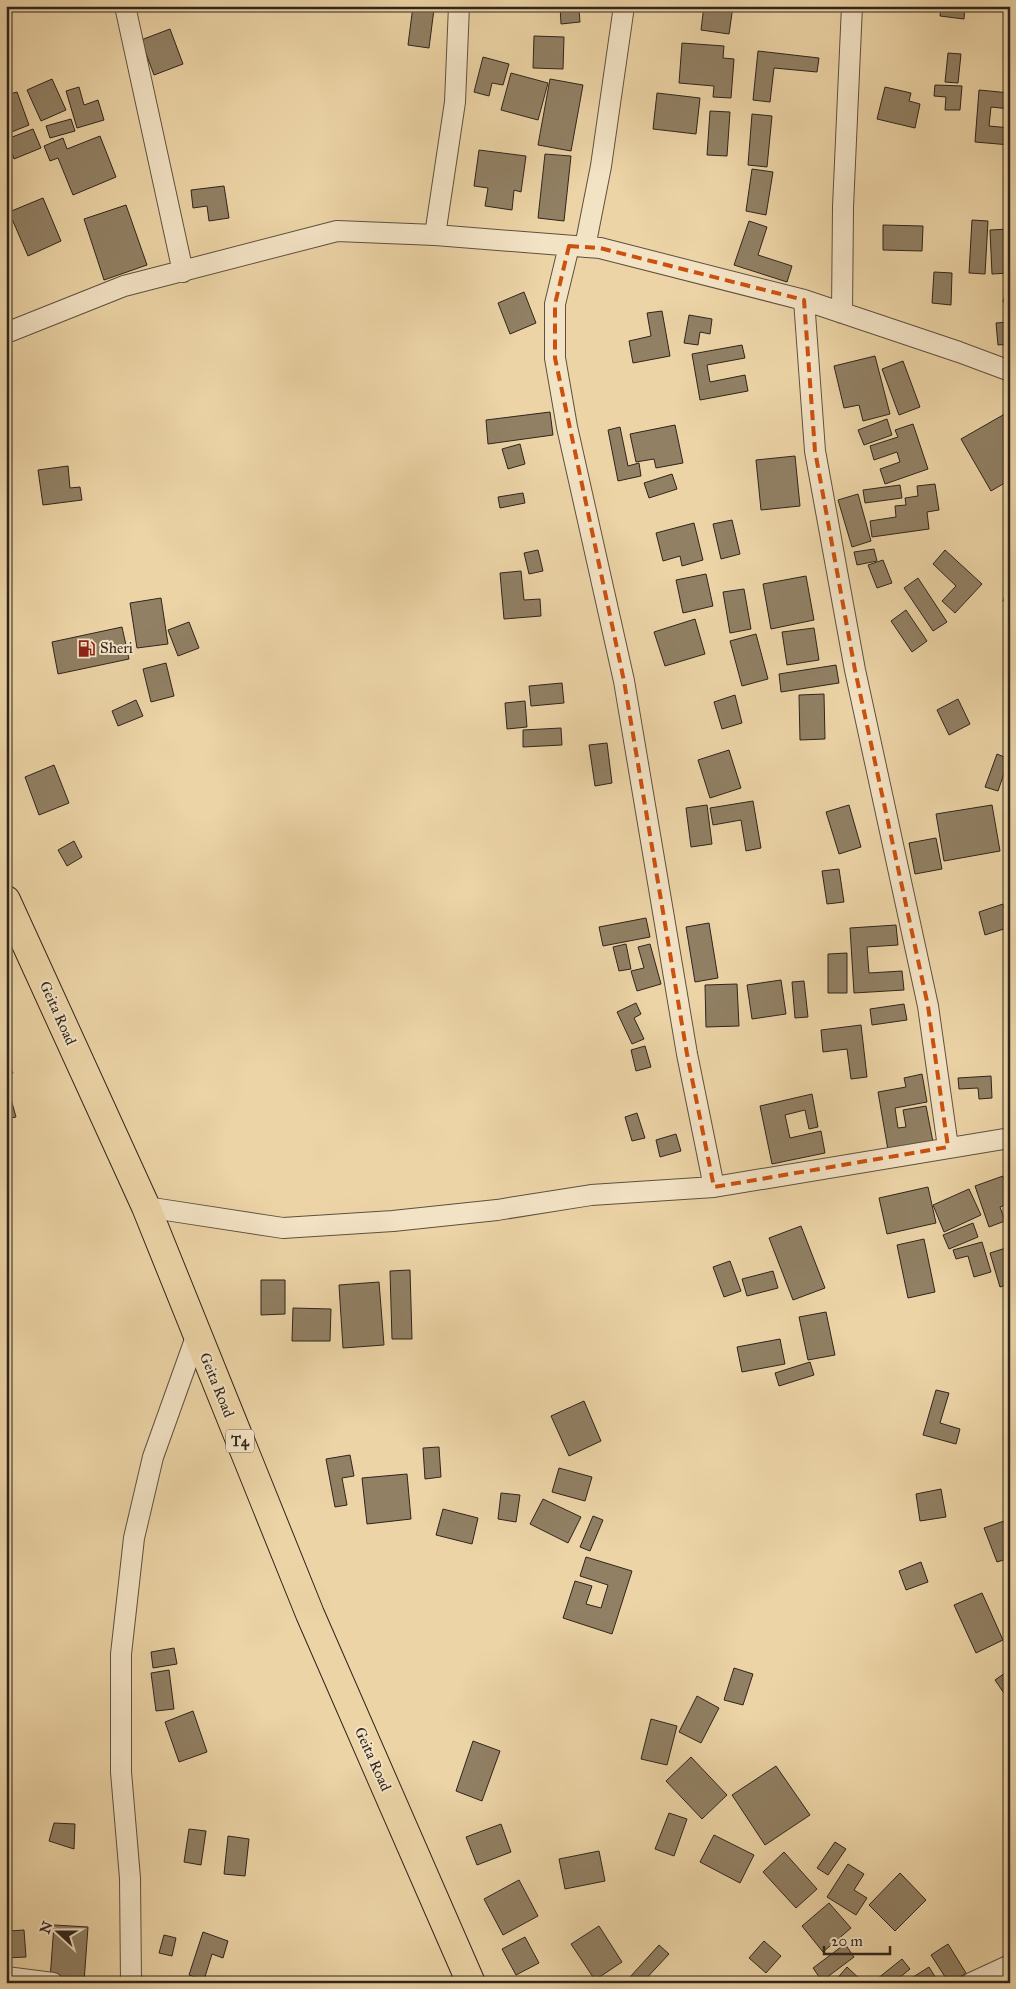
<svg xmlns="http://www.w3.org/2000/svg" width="1016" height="1989" font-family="'IM FELL Great Primer',serif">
<rect width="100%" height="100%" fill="#ecd4a6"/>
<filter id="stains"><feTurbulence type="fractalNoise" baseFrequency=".004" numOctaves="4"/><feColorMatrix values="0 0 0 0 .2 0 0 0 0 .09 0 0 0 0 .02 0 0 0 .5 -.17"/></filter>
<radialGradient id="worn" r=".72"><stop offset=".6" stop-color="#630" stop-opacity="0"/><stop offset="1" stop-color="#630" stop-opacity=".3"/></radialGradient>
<!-- building -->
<path fill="#918064" stroke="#2f241d" d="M 413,6 L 434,9 L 429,48 L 408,45 Z
M 560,6 L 590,6 L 590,8 L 579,10 L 580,22 L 561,24 Z
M 704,6 L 733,6 L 729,34 L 701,30 Z
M 941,6 L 965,6 L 964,19 L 940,16 Z
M 170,29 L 183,64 L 154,75 L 141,40 Z
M 534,36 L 564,37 L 563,69 L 533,68 Z
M 682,43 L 724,46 L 723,58 L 734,59 L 731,98 L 713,97 L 714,86 L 679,83 Z
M 758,51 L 819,58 L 817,72 L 774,68 L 770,102 L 753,100 Z
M 948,53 L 961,54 L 958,83 L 945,82 Z
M 483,57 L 509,64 L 503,85 L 492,83 L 489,96 L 474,92 Z
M 511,73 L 548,83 L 538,120 L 501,110 Z
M 52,79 L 66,110 L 41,121 L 27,90 Z
M 550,79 L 583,85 L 571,151 L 538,145 Z
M 935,85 L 962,86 L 960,110 L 945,110 L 946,97 L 934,96 Z
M 79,87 L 84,105 L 98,100 L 104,120 L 77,128 L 66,91 Z
M 885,87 L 911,93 L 909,101 L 920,104 L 915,128 L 877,119 Z
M 979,90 L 1010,93 L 1010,109 L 991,107 L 989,126 L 1010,128 L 1010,145 L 975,142 Z
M 17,92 L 29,125 L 9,133 L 6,125 L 6,95 Z
M 657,93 L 700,98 L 696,134 L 653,129 Z
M 710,111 L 730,112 L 727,156 L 707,155 Z
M 752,114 L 772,116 L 767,167 L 748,165 Z
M 71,119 L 75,131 L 50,138 L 46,126 Z
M 33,129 L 41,148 L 14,159 L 7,139 Z
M 100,136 L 116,177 L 73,195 L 58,158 L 50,161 L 44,146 L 63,138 L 67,149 Z
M 479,150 L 526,156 L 521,192 L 514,190 L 512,210 L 485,206 L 488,188 L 474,186 Z
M 545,154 L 571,156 L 564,221 L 538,218 Z
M 752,169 L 773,172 L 766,215 L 746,211 Z
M 224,186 L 229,218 L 209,221 L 207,206 L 193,208 L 191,190 Z
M 43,198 L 61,241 L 28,256 L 9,212 Z
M 126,205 L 147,265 L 104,280 L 84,219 Z
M 972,220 L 988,221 L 985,274 L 969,273 Z
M 749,221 L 767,227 L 758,255 L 792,266 L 787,282 L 734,265 Z
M 883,225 L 923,226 L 922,251 L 883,250 Z
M 1010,229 L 1010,273 L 992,274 L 990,230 Z
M 934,272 L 952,273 L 951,305 L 932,303 Z
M 1008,282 L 1010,283 L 1010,304 L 1003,302 Z
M 524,292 L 536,323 L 510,334 L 498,303 Z
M 662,311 L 670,356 L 633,363 L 629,341 L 651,336 L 647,313 Z
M 689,315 L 712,319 L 710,334 L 700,332 L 698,345 L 684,343 Z
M 1010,322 L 1010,344 L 998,345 L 996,323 Z
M 742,345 L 745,358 L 707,365 L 710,382 L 745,375 L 748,391 L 700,400 L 692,354 Z
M 875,356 L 890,414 L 863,421 L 859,405 L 844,408 L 834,366 Z
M 903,361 L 920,407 L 899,415 L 882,369 Z
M 1010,411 L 1010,469 L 1004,473 L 1008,481 L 991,491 L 961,439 Z
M 550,412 L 553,435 L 488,444 L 486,420 Z
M 887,419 L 892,435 L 864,445 L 858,430 Z
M 913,424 L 928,469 L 885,484 L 880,469 L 900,462 L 897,452 L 874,460 L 870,446 L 898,437 L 895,430 Z
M 675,425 L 683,463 L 656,468 L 654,459 L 636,462 L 630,434 Z
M 620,427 L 628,466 L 639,463 L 641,476 L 618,481 L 608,430 Z
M 520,444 L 525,464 L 508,469 L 502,449 Z
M 795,456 L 800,506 L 761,510 L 756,460 Z
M 68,466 L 70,488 L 80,487 L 82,500 L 43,505 L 38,470 Z
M 672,474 L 677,489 L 649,498 L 644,483 Z
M 935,484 L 939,510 L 927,512 L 929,529 L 872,537 L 870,521 L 896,517 L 895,506 L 906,505 L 905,498 L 918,496 L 917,486 Z
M 900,485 L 902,498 L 865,503 L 863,490 Z
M 523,493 L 525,503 L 500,508 L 498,497 Z
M 858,494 L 871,541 L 852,547 L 838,500 Z
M 732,520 L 740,554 L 721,559 L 713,524 Z
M 694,523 L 703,560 L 682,566 L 680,556 L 663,561 L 656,533 Z
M 874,549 L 877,561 L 857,565 L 854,552 Z
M 538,550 L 543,571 L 529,574 L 524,553 Z
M 945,550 L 982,584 L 955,613 L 942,601 L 956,586 L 933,564 Z
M 883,560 L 892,583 L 877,588 L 868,565 Z
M 521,571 L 524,600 L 540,599 L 541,616 L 504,619 L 500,573 Z
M 706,574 L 713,606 L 683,613 L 676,580 Z
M 806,576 L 814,620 L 771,629 L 763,584 Z
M 918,578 L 947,622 L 933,631 L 904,588 Z
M 1010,582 L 1010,603 L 1003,601 Z
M 744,589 L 751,629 L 730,633 L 723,592 Z
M 161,598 L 168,644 L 137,648 L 130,603 Z
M 906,610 L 927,641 L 912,652 L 891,621 Z
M 695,619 L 705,654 L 665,666 L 654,632 Z
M 189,622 L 199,648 L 178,656 L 168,630 Z
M 122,627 L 129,659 L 58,674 L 52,642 Z
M 814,628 L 819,660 L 787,665 L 782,632 Z
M 756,634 L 768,679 L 742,686 L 730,641 Z
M 166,663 L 174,696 L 151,702 L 143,669 Z
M 836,665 L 839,683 L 781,692 L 779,674 Z
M 562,683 L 564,703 L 531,706 L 529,686 Z
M 824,694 L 825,739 L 800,740 L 799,695 Z
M 735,695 L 742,723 L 722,729 L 714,702 Z
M 958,699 L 970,724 L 949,735 L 937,710 Z
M 136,700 L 143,716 L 118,726 L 112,711 Z
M 525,701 L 527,727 L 507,729 L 505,703 Z
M 561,728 L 562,745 L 523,747 L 523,730 Z
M 607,743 L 612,783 L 595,786 L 589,745 Z
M 729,750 L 741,788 L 710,798 L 698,760 Z
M 997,754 L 1009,759 L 998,791 L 985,787 Z
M 54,765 L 69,803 L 39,815 L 25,777 Z
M 753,801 L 761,848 L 746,851 L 741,820 L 713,825 L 710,808 Z
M 707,805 L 712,844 L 691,847 L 686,808 Z
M 849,805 L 861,847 L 839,854 L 826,812 Z
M 992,805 L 1000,851 L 944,861 L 936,814 Z
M 936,838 L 942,869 L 915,874 L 909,843 Z
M 74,841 L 82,857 L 67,866 L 58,850 Z
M 839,869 L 844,902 L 827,904 L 822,871 Z
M 1003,904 L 1010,927 L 985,935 L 979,912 Z
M 646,918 L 650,937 L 603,946 L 599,927 Z
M 709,923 L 718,978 L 695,982 L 686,927 Z
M 896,925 L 898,945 L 867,947 L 869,973 L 902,971 L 904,990 L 854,993 L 850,928 Z
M 626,944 L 631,969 L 619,971 L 613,947 Z
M 650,944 L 661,984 L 637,991 L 631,971 L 644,968 L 638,947 Z
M 847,953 L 847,993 L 828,993 L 828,954 Z
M 781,980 L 786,1014 L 752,1019 L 747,985 Z
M 804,981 L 808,1017 L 795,1018 L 792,982 Z
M 737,984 L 739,1026 L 706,1027 L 705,985 Z
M 636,1003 L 641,1014 L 634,1018 L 644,1039 L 632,1044 L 617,1012 Z
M 904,1004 L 907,1020 L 872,1025 L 870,1009 Z
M 861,1025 L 867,1077 L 851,1079 L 847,1049 L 823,1052 L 821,1030 Z
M 645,1046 L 651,1067 L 636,1071 L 631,1050 Z
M 8,1065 L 13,1073 L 6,1077 L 6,1066 Z
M 922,1074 L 927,1102 L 895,1108 L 898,1128 L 906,1127 L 903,1110 L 926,1106 L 933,1142 L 888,1150 L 878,1092 L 906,1087 L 904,1078 Z
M 991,1076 L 992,1098 L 979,1099 L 978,1088 L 959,1089 L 958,1078 Z
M 812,1094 L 818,1127 L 809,1129 L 805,1110 L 785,1115 L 790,1138 L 821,1131 L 825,1153 L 772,1164 L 760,1106 Z
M 11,1099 L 16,1117 L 6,1119 L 6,1101 Z
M 637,1113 L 645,1138 L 632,1141 L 625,1117 Z
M 676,1134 L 681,1151 L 660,1157 L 656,1140 Z
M 1003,1176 L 1010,1196 L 1010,1203 L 1000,1207 L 1005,1221 L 989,1227 L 975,1186 Z
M 928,1187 L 936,1223 L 887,1234 L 879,1198 Z
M 969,1189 L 981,1215 L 944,1232 L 933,1205 Z
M 973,1223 L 978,1237 L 949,1249 L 943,1235 Z
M 801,1226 L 825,1288 L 793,1300 L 769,1238 Z
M 924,1239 L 935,1292 L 908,1298 L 897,1245 Z
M 982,1242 L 991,1272 L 974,1277 L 968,1256 L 956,1259 L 953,1250 Z
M 1009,1247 L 1010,1284 L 1000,1287 L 990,1253 Z
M 730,1261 L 741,1291 L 724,1297 L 713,1267 Z
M 410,1270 L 412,1339 L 392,1339 L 390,1271 Z
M 773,1271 L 778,1288 L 747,1296 L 742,1279 Z
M 261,1280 L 285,1280 L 285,1314 L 261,1315 Z
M 379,1282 L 384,1345 L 343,1348 L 339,1285 Z
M 293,1308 L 331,1309 L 330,1341 L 292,1341 Z
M 826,1312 L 835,1355 L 808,1360 L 799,1317 Z
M 780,1339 L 785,1364 L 742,1372 L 737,1347 Z
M 810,1362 L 814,1375 L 779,1386 L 775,1373 Z
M 936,1390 L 949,1393 L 940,1423 L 960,1429 L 956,1444 L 923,1435 Z
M 584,1401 L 601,1441 L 569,1456 L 551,1416 Z
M 439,1447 L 441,1477 L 425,1479 L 423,1448 Z
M 350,1455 L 354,1476 L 342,1478 L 347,1505 L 335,1507 L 326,1459 Z
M 559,1468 L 592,1477 L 585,1501 L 552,1492 Z
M 407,1474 L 411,1519 L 367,1524 L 362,1478 Z
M 941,1489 L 946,1517 L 920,1521 L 916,1494 Z
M 501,1493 L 520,1495 L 516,1522 L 498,1519 Z
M 543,1499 L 581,1517 L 568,1543 L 530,1524 Z
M 443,1509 L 478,1518 L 472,1544 L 436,1535 Z
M 593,1516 L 603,1520 L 590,1551 L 580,1547 Z
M 1007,1520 L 1010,1527 L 1010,1558 L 997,1562 L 984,1528 Z
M 586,1557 L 632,1571 L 612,1634 L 563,1618 L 575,1581 L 592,1586 L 586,1604 L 601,1608 L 608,1585 L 580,1576 Z
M 921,1562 L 928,1582 L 906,1590 L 899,1571 Z
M 982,1593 L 1003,1640 L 976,1653 L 954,1605 Z
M 174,1648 L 177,1664 L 153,1668 L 151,1652 Z
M 734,1668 L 753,1674 L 743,1705 L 724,1700 Z
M 169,1670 L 174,1709 L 156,1711 L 151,1673 Z
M 1008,1671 L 1010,1674 L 1010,1702 L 995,1680 Z
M 697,1696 L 719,1708 L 701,1743 L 679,1732 Z
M 193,1711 L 207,1752 L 179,1762 L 165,1722 Z
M 651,1719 L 677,1726 L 667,1765 L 641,1759 Z
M 473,1741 L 500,1751 L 482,1801 L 456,1791 Z
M 691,1757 L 727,1795 L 702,1819 L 666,1781 Z
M 776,1766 L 810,1815 L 765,1845 L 732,1795 Z
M 669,1813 L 687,1819 L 674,1856 L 655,1849 Z
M 54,1823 L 75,1824 L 74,1849 L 49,1841 Z
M 501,1824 L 511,1852 L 477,1865 L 466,1837 Z
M 189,1829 L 206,1831 L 201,1865 L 184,1862 Z
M 714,1835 L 754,1855 L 740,1883 L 700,1862 Z
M 228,1836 L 249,1839 L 245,1876 L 224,1874 Z
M 835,1842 L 846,1849 L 828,1875 L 817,1868 Z
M 599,1851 L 605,1881 L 565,1889 L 559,1859 Z
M 784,1852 L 817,1889 L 796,1908 L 763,1872 Z
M 848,1864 L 864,1874 L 854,1890 L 867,1898 L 856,1915 L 827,1897 Z
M 900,1873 L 926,1900 L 895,1931 L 869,1905 Z
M 519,1880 L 538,1916 L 503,1935 L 484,1899 Z
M 829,1903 L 851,1928 L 823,1952 L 802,1926 Z
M 6,1915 L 9,1915 L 9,1931 L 24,1930 L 26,1957 L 6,1958 Z
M 54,1925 L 88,1927 L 84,1982 L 50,1979 Z
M 599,1926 L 622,1962 L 595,1980 L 571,1944 Z
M 203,1932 L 228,1941 L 223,1958 L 212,1954 L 204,1980 L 189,1975 Z
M 164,1935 L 176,1938 L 172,1956 L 159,1953 Z
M 525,1937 L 539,1963 L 516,1975 L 502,1949 Z
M 764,1941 L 781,1956 L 766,1973 L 749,1958 Z
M 845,1944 L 854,1957 L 822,1981 L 813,1968 Z
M 948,1944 L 966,1973 L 951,1983 L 949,1983 L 931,1955 Z
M 659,1945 L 669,1954 L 642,1983 L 636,1983 L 630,1977 Z
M 902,1959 L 910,1969 L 893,1983 L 880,1983 L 877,1979 Z
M 847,1967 L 864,1983 L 833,1983 Z
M 929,1967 L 939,1983 L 913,1983 L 910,1979 Z"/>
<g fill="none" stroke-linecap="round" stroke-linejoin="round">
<defs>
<path id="minor" d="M 125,6 L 183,272
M 435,235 L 455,102 L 459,6
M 569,246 L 555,304 L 555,358 L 567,427 L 624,681 L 687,1054 L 714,1187
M 585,247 L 601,166 L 624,6
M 804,300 L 815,451 L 855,670 L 928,1006 L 948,1147
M 842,313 L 843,207 L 852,6
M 6,333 L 124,286 L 337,231 L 435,235 L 600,248 L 804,300 L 959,352 L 1010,371
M 146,1207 L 283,1228 L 393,1221 L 497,1210 L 591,1195 L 714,1187 L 1010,1138
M 6,1977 L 53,1983
M 131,1983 L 130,1878 L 121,1772 L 121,1654 L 134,1538 L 153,1457 L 197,1334
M 971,1983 L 1010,1965"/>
<path id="trunk" d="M 6,900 L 146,1207 L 310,1614 L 471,1983"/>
</defs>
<!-- minor casing -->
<use href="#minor" stroke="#5e503f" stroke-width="22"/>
<!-- trunk casing -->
<use href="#trunk" stroke="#2f241d" stroke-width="30"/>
<!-- minor -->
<use href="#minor" stroke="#f3e3c5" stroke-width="20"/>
<!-- trunk -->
<use href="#trunk" stroke="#ecd4a6" stroke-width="28"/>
</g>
<!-- marked area -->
<path fill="none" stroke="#cc510f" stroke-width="4" stroke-dasharray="10 6" stroke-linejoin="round" d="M 569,246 L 600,248 L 804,300 L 815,451 L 855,670 L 928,1006 L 948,1147 L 714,1187 L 687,1054 L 624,681 L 555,358 L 555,304 Z"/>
<!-- icons -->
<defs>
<symbol id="fuel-bare" viewBox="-9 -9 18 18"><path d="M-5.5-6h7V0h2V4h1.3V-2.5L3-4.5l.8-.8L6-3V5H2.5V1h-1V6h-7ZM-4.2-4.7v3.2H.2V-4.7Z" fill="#8f2418" stroke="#f3e3c5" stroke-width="2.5" paint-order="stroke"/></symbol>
</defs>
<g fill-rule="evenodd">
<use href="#fuel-bare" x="74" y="636" width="25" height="25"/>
</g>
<g text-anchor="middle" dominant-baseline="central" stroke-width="4" stroke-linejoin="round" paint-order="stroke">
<!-- shield labels -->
<rect fill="#f3e3c5" stroke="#6a5d4f" stroke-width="1" x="226" y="1429.5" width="28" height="23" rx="4"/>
<g font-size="14" font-weight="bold" fill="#2f241d">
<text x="240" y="1441">T4</text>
</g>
<!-- poi labels -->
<g font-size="15" fill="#2f241d" stroke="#f3e3c5" text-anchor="start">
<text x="100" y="648">Sheri</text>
</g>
<!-- street labels -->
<g font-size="15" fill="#2f241d" stroke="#f3e3c5">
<text transform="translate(58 1013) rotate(66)">Geita Road</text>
<text transform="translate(217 1385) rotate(68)">Geita Road</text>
<text transform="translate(373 1759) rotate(66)">Geita Road</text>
</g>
</g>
<!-- margin -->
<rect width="1016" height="1989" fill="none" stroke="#ecd4a6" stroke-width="25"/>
<rect x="8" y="8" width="1001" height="1974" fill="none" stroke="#2f241d" stroke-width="2.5"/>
<rect x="12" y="12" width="991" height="1964" fill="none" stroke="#2f241d"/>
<!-- north arrow -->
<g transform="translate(58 1932) rotate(291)" stroke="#f3e3c5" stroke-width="4" paint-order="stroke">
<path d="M0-4L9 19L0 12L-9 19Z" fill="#2f241d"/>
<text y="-8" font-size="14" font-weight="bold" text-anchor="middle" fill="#2f241d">N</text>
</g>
<!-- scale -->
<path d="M824 1946v8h66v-8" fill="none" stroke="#2f241d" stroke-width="2.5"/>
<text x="831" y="1946" font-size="15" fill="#2f241d" stroke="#f3e3c5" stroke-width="4" paint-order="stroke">20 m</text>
<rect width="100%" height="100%" filter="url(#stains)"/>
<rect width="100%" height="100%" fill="url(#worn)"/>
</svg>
